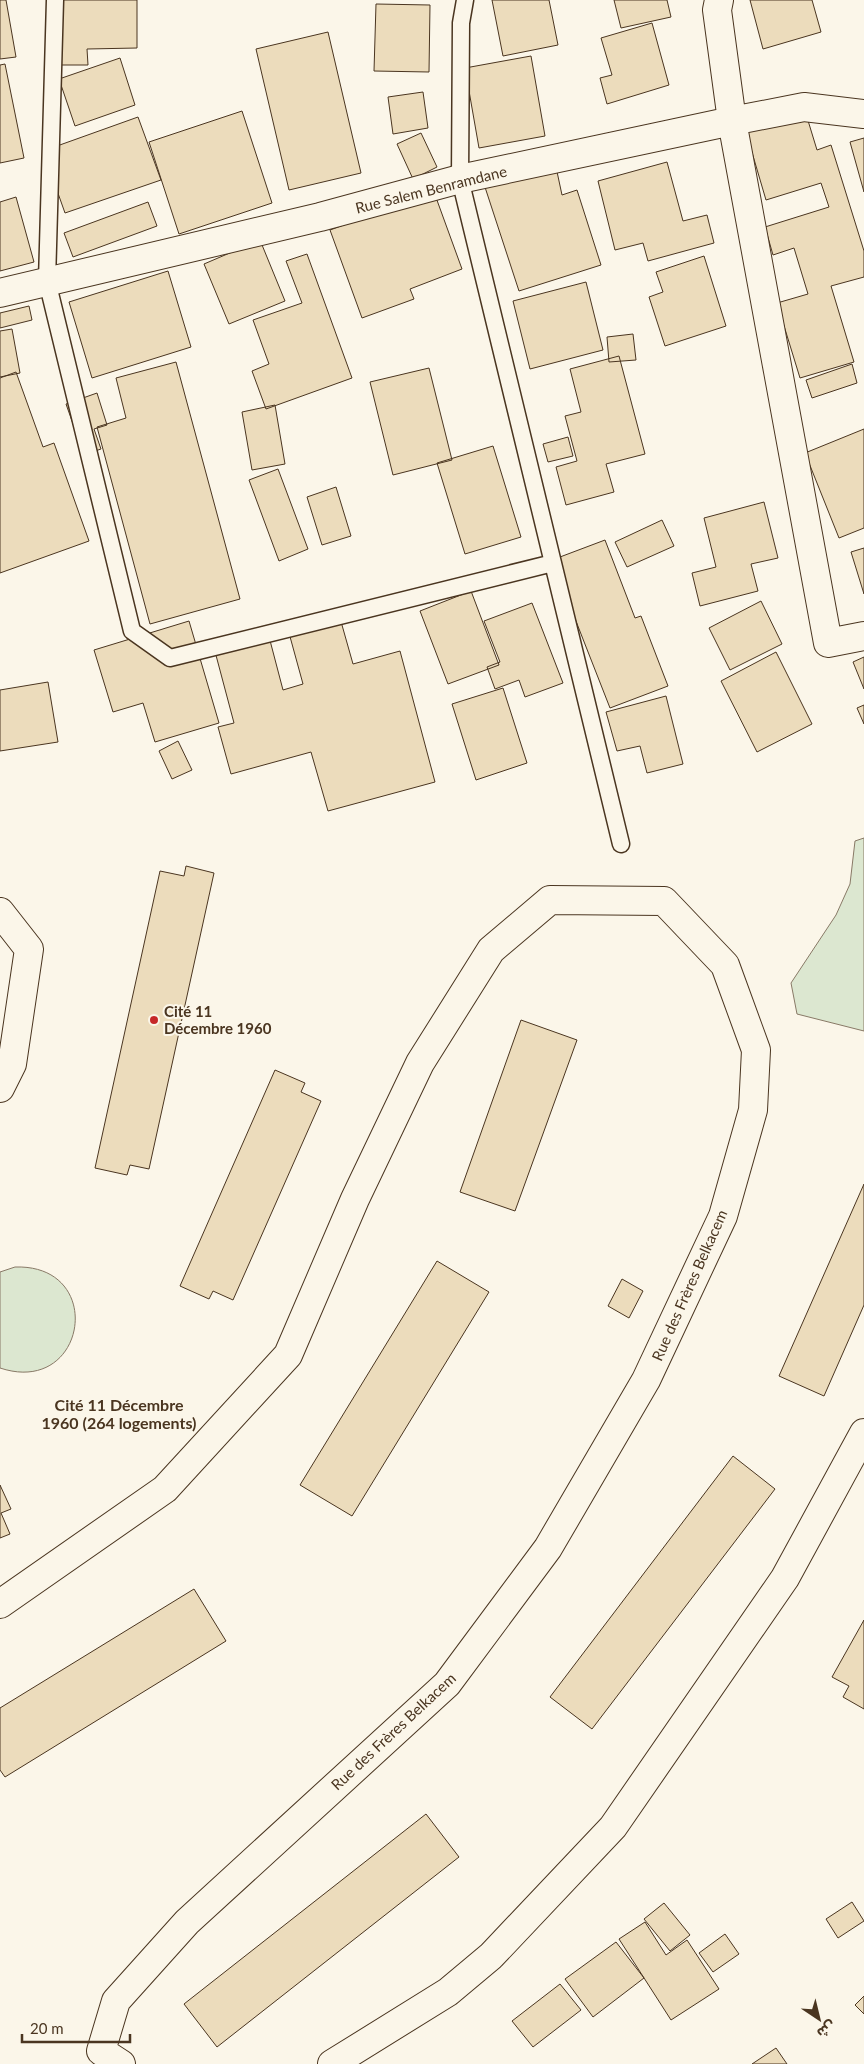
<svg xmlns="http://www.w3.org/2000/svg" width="864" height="2064" font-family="Lato,'Noto Sans Arabic',sans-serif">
<rect width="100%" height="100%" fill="#fbf6e9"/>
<!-- green -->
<path fill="#dce7d0" stroke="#887966" d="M 864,838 L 864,1031 L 797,1014 L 791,983 L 836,915 L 850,884 L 855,841 Z
M 15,1267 C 107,1264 87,1397 0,1368 L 0,1272 Z"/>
<!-- building -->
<path fill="#ecdcbc" stroke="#4a3520" d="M 0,0 L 6,0 L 16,57 L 0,59 Z
M 57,0 L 137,0 L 137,48 L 87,49 L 88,65 L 58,65 Z
M 492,0 L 549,0 L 558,45 L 503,56 Z
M 614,0 L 667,0 L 671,17 L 621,28 Z
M 750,0 L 812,0 L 821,32 L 763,49 Z
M 376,4 L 430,5 L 429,72 L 374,71 Z
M 652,23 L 669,85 L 607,104 L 600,78 L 612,75 L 601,38 Z
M 328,32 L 361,173 L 289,190 L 256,49 Z
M 531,56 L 545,136 L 479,148 L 465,68 Z
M 120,58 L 135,105 L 75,126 L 59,79 Z
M 5,64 L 24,158 L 0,163 L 0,65 Z
M 423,92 L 428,128 L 393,134 L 388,97 Z
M 242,111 L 272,203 L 179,234 L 149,142 Z
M 806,114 L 817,150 L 831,145 L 864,251 L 864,277 L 831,286 L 854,362 L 800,378 L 777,303 L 808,294 L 794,248 L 773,255 L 765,227 L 829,207 L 821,183 L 766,200 L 746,132 Z
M 138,117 L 161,180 L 65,213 L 43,151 Z
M 421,133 L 437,167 L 413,179 L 397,144 Z
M 864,138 L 864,192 L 850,142 Z
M 667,162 L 683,221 L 707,215 L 714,243 L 648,261 L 643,243 L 615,250 L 598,181 Z
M 556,167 L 562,195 L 577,190 L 601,265 L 519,291 L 482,178 Z
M 434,192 L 462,269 L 410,289 L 414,299 L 362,318 L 330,230 Z
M 16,197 L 34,262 L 0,271 L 0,202 Z
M 148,202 L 157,226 L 73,257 L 64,233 Z
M 260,240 L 285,301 L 229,324 L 204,264 Z
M 307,254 L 352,378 L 266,409 L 252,371 L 269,364 L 253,320 L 302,303 L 286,261 Z
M 704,256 L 726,326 L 665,346 L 649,297 L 663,292 L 656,272 Z
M 168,271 L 191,347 L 92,378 L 69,302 Z
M 586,282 L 603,350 L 530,369 L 513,301 Z
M 29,306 L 32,320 L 0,328 L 0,313 Z
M 12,329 L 20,373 L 0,377 L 0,331 Z
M 633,334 L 636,360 L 609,362 L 607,337 Z
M 619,356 L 645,454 L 606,464 L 614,492 L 566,505 L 556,467 L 577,461 L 565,416 L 581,412 L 570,369 Z
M 176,362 L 240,599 L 150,624 L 97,427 L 126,418 L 116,378 Z
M 852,364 L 857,383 L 812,398 L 806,380 Z
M 429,368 L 452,460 L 393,475 L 370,382 Z
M 16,372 L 43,447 L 54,443 L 89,541 L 0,573 L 0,378 Z
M 97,393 L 107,425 L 94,429 L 101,449 L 84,455 L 66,404 Z
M 275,405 L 285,464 L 252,470 L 242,412 Z
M 864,429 L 864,528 L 839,538 L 805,453 Z
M 568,437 L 573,456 L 548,462 L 543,444 Z
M 493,446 L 521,537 L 465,554 L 437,463 Z
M 278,469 L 308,549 L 279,561 L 249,480 Z
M 336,487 L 351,536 L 322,545 L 307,497 Z
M 764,502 L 778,558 L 751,564 L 758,591 L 700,606 L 692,573 L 716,567 L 704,518 Z
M 662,520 L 674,546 L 627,567 L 615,542 Z
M 605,540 L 635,618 L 641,616 L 668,686 L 610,708 L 552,560 Z
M 864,548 L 864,594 L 851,552 Z
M 471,591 L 499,665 L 448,684 L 420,611 Z
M 761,601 L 782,644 L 730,670 L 709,628 Z
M 532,603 L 563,683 L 525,697 L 519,680 L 495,689 L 487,667 L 500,662 L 484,621 Z
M 340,618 L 353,664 L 400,651 L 435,782 L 328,811 L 311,752 L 231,774 L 218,727 L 234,723 L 213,644 L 267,629 L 283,690 L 303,684 L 289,633 Z
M 189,621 L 219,723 L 155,742 L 143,703 L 113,712 L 94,650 Z
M 776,652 L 812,724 L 757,752 L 721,681 Z
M 864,657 L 864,689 L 853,662 Z
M 48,682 L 58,742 L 0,751 L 0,690 Z
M 503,688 L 527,763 L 476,780 L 452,704 Z
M 666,696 L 683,764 L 647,773 L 640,746 L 617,751 L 606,712 Z
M 864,705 L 864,724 L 857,708 Z
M 178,741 L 192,770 L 172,779 L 159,751 Z
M 186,866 L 214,873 L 149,1169 L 130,1165 L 127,1175 L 95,1168 L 160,871 L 184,876 Z
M 521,1020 L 577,1040 L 515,1211 L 460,1192 Z
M 275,1070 L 305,1083 L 301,1092 L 321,1101 L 233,1300 L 213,1291 L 209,1299 L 180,1286 Z
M 864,1184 L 864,1305 L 824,1396 L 779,1376 Z
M 437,1261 L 489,1292 L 352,1516 L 300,1485 Z
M 622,1279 L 643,1291 L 629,1318 L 608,1306 Z
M 733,1456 L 775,1489 L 592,1729 L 550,1697 Z
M 0,1485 L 11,1509 L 1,1513 L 10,1534 L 0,1538 Z
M 194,1589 L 226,1641 L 5,1777 L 0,1770 L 0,1708 Z
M 864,1620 L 864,1709 L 843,1697 L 849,1686 L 832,1677 Z
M 426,1814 L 459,1857 L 217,2047 L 184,2004 Z
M 852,1902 L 864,1921 L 838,1938 L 826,1919 Z
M 664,1903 L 690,1935 L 670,1951 L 644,1919 Z
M 645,1922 L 666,1955 L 687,1940 L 719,1989 L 671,2020 L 619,1939 Z
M 725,1934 L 739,1954 L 713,1972 L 699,1953 Z
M 616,1942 L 644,1978 L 593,2017 L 565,1979 Z
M 560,1984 L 581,2010 L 533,2047 L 512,2021 Z
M 864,1996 L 864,2014 L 855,2005 Z
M 776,2048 L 787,2064 L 752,2064 Z"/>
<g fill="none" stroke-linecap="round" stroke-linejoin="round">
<defs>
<path id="lane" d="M 55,0 L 47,281 L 132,631 L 170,658 L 553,563
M 465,0 L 461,23 L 460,179 L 621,844"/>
<path id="street" d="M 719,0 L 717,10 L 732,121 L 828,643 L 864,636
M 0,293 L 320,217 L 460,179 L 732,121 L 804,107 L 864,114
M 0,912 L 29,949 L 12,1064 L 0,1088
M 0,1604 L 165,1489 L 288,1355 L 355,1199 L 420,1063 L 491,950 L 550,900 L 664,901 L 725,965 L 756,1050 L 753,1110 L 723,1216 L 646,1380 L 548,1548 L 447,1684 L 187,1922 L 116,2001 L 101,2051 L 121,2064
M 332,2064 L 448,1992 L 491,1956 L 613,1827 L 785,1578 L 864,1433"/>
</defs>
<!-- lane casing -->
<use href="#lane" stroke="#4a3520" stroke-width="19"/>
<!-- street casing -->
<use href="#street" stroke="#4a3520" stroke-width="30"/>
<!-- lane -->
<use href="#lane" stroke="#fbf6e9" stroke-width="16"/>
<!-- street -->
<use href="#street" stroke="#fbf6e9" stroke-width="28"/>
</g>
<!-- markers -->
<circle fill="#c62828" stroke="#fbf6e9" stroke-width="2" cx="154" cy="1020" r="5"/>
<g text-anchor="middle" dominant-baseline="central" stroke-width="4" stroke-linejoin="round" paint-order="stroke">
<!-- street labels -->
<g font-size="15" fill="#4a3520" stroke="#fbf6e9">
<text transform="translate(431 189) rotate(-14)">Rue Salem Benramdane</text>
<text transform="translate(689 1285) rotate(-66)">Rue des Frères Belkacem</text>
<text transform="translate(393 1731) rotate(-43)">Rue des Frères Belkacem</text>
</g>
<!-- poi labels -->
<g font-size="15" font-weight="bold" fill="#4a3520" stroke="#fbf6e9" text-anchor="start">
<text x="164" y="1011">Cité 11<tspan x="164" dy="17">Décembre 1960</tspan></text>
</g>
<!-- neighbourhood labels -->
<g font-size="16" font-weight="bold" fill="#4a3520" stroke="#fbf6e9">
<text x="119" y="1404">Cité 11 Décembre<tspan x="119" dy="18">1960 (264 logements)</tspan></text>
</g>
</g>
<!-- north arrow -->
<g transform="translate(819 2019) rotate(145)" stroke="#fbf6e9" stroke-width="4" paint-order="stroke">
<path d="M0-4L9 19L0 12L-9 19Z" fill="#4a3520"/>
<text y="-8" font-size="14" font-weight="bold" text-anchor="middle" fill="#4a3520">ش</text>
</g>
<!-- scale -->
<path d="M22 2034v8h108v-8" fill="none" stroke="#4a3520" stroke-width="2.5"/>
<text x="30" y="2034" font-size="15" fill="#4a3520" stroke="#fbf6e9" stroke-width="4" paint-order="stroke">20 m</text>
</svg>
